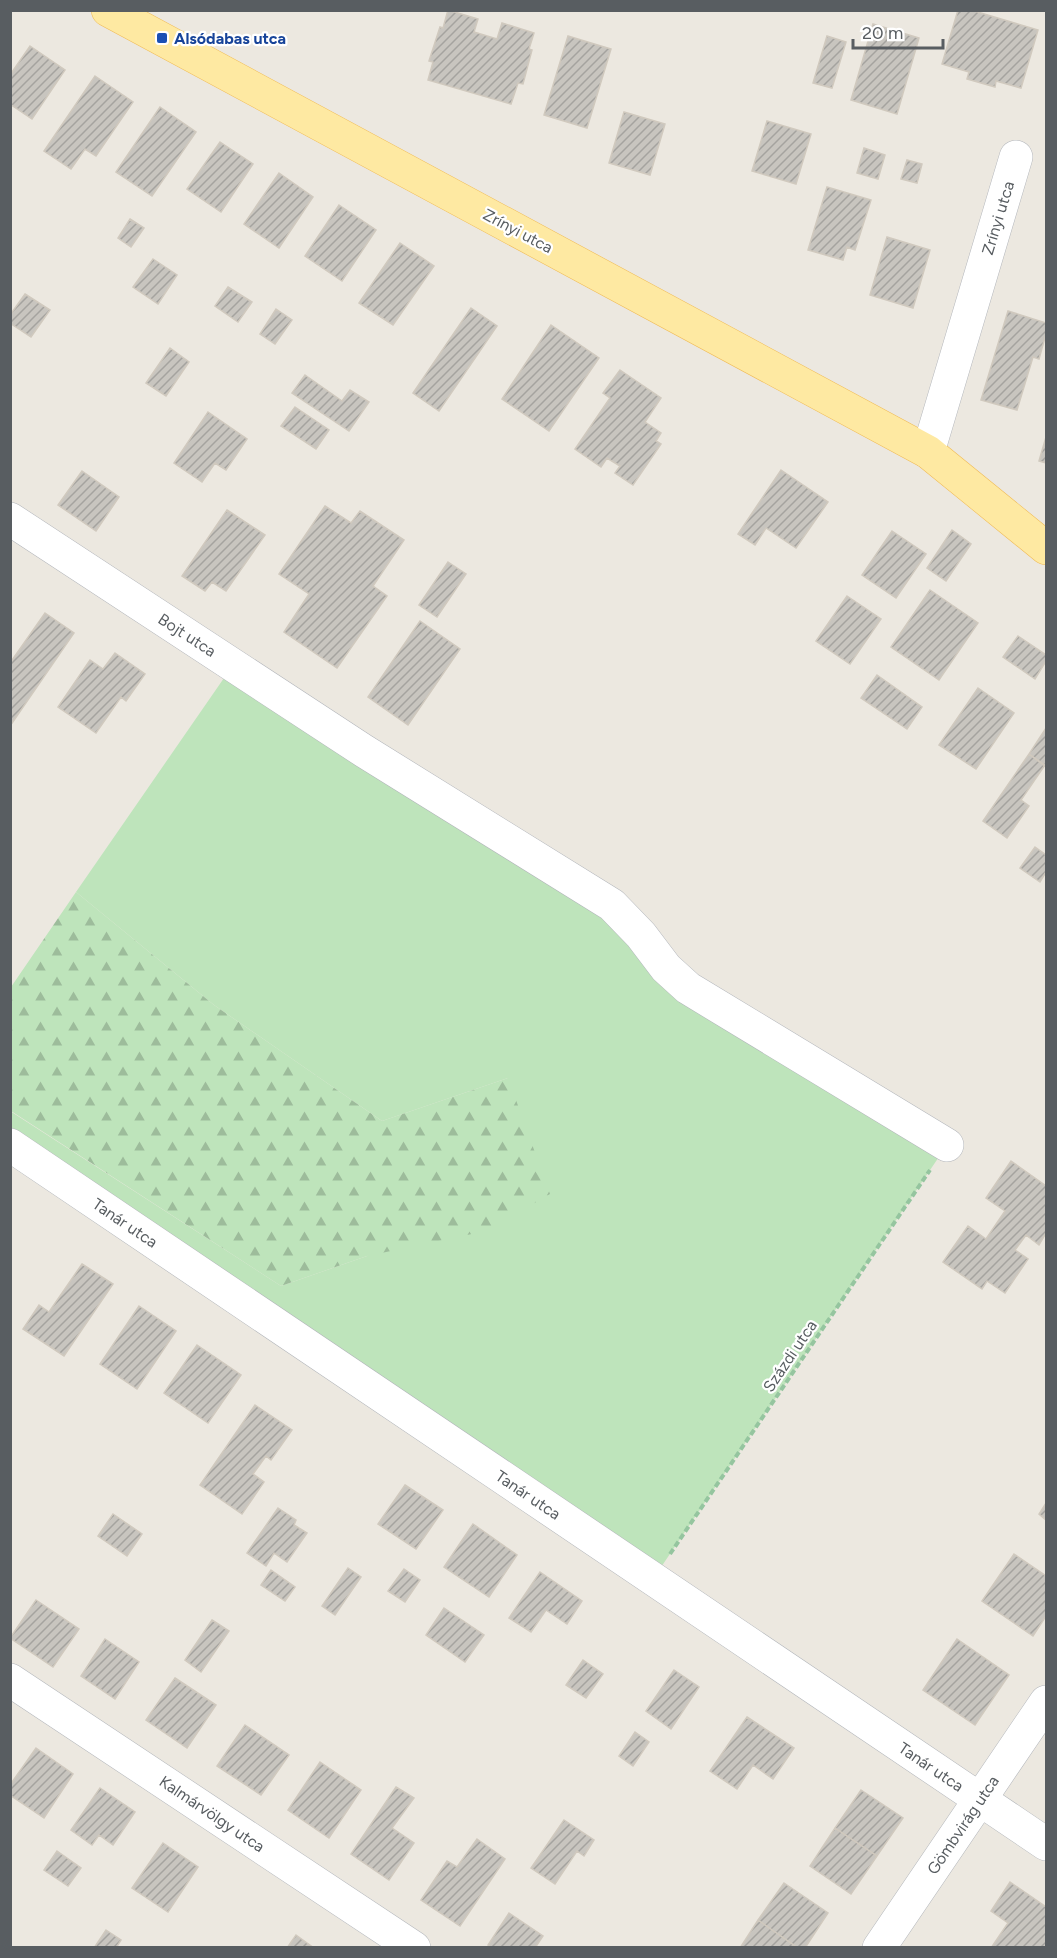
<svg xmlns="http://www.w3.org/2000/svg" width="1057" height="1958" font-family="Figtree,sans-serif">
<defs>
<pattern id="forest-firs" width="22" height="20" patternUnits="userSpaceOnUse" patternTransform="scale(1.5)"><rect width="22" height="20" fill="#bee4bb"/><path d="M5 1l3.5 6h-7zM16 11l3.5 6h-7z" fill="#9dbc9b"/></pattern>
<pattern id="building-hatch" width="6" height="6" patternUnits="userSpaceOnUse" patternTransform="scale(1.5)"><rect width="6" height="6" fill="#c8c5bf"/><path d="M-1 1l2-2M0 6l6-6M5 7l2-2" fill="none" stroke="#a5a39f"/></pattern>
</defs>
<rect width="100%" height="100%" fill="#ece8e0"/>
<!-- grass -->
<path fill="#bee4bb" d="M 233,665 L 611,905 L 666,968 L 947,1145 L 653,1579 L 11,1145 L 10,1111 L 281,1286 L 367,1256 L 508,1078 L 382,1121 L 214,1005 L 76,892 Z"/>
<!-- forest -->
<path fill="url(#forest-firs)" d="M 76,892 L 214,1005 L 382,1121 L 508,1078 L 550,1194 L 486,1231 L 367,1256 L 281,1286 L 11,1111 L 11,987 Z"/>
<!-- building -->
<path fill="url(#building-hatch)" stroke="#d0c9be" stroke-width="1.5" d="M 448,10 L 478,19 L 474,32 L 497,39 L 502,23 L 534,33 L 529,49 L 532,50 L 523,84 L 518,83 L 511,104 L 428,80 L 433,62 L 429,61 L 440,27 L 443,28 Z
M 958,10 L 971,10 L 1038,30 L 1021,88 L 996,81 L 995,87 L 967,79 L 969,72 L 942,64 Z
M 873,24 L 919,38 L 897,114 L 851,100 Z
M 568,36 L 611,49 L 587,128 L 544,115 Z
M 827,36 L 846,42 L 832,88 L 813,83 Z
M 30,46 L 65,70 L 32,119 L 10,104 L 10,75 Z
M 95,76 L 133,102 L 96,156 L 85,149 L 71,169 L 44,151 Z
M 160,107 L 196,132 L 152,196 L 116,172 Z
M 624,112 L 665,124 L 650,175 L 609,163 Z
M 767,121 L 811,134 L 796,184 L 752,171 Z
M 220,142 L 253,164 L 221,212 L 187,189 Z
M 864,148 L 885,155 L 878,179 L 857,173 Z
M 907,160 L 922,164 L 917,183 L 901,179 Z
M 279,173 L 313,197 L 279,248 L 244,224 Z
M 827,187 L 871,200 L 855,250 L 847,247 L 843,260 L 808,250 Z
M 339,205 L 376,230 L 342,281 L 305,256 Z
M 130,219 L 144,228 L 131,247 L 118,238 Z
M 887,237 L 930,250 L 913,308 L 870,295 Z
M 400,243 L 434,266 L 393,325 L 359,303 Z
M 153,259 L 177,275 L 158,304 L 133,287 Z
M 228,287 L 252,302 L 238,322 L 215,306 Z
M 25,294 L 50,310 L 31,337 L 10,323 L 10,315 Z
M 471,308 L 497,326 L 439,411 L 413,393 Z
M 276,309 L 292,320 L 275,344 L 260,334 Z
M 1008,311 L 1046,323 L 1046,334 L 1039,359 L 1033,357 L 1017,410 L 981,400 Z
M 551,325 L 599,358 L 549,431 L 502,399 Z
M 170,348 L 189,362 L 166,396 L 146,383 Z
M 620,370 L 661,398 L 645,422 L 661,433 L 656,441 L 661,444 L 633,485 L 615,473 L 620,466 L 607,458 L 601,467 L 575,449 L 610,398 L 603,393 Z
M 305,375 L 342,401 L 350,390 L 369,402 L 349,431 L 292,393 Z
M 295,407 L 329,430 L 316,449 L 281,426 Z
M 208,412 L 247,439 L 226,470 L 215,463 L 202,482 L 174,463 Z
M 1046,437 L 1046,463 L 1039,461 Z
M 781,470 L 828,502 L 796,548 L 766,528 L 755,545 L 738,534 Z
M 82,471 L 119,497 L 96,531 L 58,505 Z
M 325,506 L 351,523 L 360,511 L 404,540 L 373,586 L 387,596 L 337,668 L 284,632 L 309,594 L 279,574 Z
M 227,510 L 265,535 L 226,591 L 212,582 L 205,591 L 182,576 Z
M 952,530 L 971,544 L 946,581 L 927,568 Z
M 892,531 L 926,554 L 896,598 L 862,575 Z
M 448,562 L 466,574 L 437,617 L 419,605 Z
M 930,590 L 978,623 L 939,680 L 891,647 Z
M 847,596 L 881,619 L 850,664 L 816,641 Z
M 45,613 L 74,633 L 10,726 L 10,663 Z
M 420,621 L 460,649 L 408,725 L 368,697 Z
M 1018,636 L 1046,655 L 1046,661 L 1035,679 L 1003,657 Z
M 115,653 L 145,674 L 126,701 L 121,697 L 96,733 L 58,707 L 90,660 L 103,669 Z
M 877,675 L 922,707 L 907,729 L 861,698 Z
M 978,688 L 1014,713 L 976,769 L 939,745 Z
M 1046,728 L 1046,767 L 1029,754 Z
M 1029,754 L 1045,765 L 1021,800 L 1029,806 L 1007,838 L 983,821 Z
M 1035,847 L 1046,855 L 1046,872 L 1040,882 L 1020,868 Z
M 1011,1161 L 1046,1186 L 1046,1233 L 1039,1245 L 1026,1235 L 1015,1250 L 1028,1259 L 1005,1293 L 987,1281 L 982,1289 L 943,1262 L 968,1226 L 986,1239 L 1005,1211 L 986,1198 Z
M 82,1264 L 113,1284 L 64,1356 L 23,1329 L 39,1305 L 49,1312 Z
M 139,1306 L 176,1331 L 137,1389 L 100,1364 Z
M 197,1345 L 241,1375 L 208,1423 L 164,1393 Z
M 255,1405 L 292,1430 L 271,1460 L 266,1456 L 253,1474 L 264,1482 L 242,1514 L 200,1485 Z
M 405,1485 L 443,1510 L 416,1549 L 378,1524 Z
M 1046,1503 L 1046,1520 L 1039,1514 Z
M 278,1508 L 296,1520 L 294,1525 L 307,1533 L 287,1562 L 274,1553 L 266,1566 L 247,1553 Z
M 113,1514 L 142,1534 L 127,1556 L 98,1536 Z
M 473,1524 L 517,1555 L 489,1597 L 444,1567 Z
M 1014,1554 L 1046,1576 L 1046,1616 L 1033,1636 L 982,1601 Z
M 348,1568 L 361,1577 L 335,1615 L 322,1606 Z
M 404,1569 L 420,1580 L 405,1602 L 388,1591 Z
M 271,1570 L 295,1587 L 285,1601 L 261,1585 Z
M 540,1572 L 582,1601 L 567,1624 L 546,1610 L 531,1632 L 509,1618 Z
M 36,1600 L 79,1629 L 53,1667 L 10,1638 Z
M 444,1608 L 484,1635 L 465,1662 L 426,1635 Z
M 212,1620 L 229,1631 L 201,1672 L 185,1660 Z
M 105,1639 L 139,1662 L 115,1699 L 81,1676 Z
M 957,1639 L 1009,1675 L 975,1725 L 923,1690 Z
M 583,1660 L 603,1674 L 586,1698 L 566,1685 Z
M 674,1670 L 699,1687 L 671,1729 L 646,1711 Z
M 175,1678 L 216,1705 L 187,1748 L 146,1720 Z
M 747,1717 L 794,1748 L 773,1779 L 753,1765 L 737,1789 L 710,1771 Z
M 245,1725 L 289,1755 L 261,1795 L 217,1766 Z
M 635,1732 L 649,1742 L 633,1766 L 619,1756 Z
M 36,1748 L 73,1774 L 44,1818 L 10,1795 L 10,1785 Z
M 320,1762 L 361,1790 L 329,1838 L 288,1810 Z
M 396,1787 L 414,1798 L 392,1828 L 414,1843 L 389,1880 L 351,1854 Z
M 100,1788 L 135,1812 L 113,1845 L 99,1835 L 92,1845 L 71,1830 Z
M 861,1790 L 903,1818 L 877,1856 L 835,1828 Z
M 564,1820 L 594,1840 L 584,1856 L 577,1851 L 555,1884 L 531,1868 Z
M 835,1828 L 877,1856 L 851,1894 L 810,1866 Z
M 477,1839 L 505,1859 L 460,1926 L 421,1900 L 447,1861 L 457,1867 Z
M 163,1843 L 198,1867 L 168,1912 L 132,1888 Z
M 57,1851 L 81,1868 L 68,1886 L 44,1870 Z
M 1010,1882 L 1046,1907 L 1046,1942 L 1045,1948 L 991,1948 L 1008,1923 L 991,1911 Z
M 784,1883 L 828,1913 L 805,1948 L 798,1948 L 758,1920 Z
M 509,1913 L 543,1936 L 535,1948 L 492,1948 L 488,1945 Z
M 758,1920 L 798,1948 L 740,1948 Z
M 106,1930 L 121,1940 L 116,1948 L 94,1948 Z
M 296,1935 L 314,1948 L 287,1948 Z"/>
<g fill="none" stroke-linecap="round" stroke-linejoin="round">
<defs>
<path id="minor" d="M 928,452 L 1016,157
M 10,519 L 364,751 L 612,905 L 641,935 L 666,968 L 688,988 L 947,1145
M 10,1145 L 1046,1844
M 10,1680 L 414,1948
M 879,1948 L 1046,1702"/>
<path id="major" d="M 108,10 L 928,452 L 1046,548"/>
</defs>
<!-- minor casing -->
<use href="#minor" stroke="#b3b6bb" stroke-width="34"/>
<!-- major casing -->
<use href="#major" stroke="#f0ba54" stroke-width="34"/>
<!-- path -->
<path stroke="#95c59f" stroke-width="4" stroke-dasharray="6 3" stroke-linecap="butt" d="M 670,1554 L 930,1170"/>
<!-- minor -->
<use href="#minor" stroke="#fff" stroke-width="33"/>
<!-- major -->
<use href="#major" stroke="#fee9a2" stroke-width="33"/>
</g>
<!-- markers -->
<rect fill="#1a4fb4" stroke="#fff" stroke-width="2" x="156" y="32" width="12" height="12" rx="3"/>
<g text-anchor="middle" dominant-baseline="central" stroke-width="4.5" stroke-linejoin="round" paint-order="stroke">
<!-- transit labels -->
<g font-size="16" font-weight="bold" fill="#164399" stroke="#fff" text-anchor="start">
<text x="174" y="38">Alsódabas utca</text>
</g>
<!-- street labels -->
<g font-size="16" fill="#585d61" stroke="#fff">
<text transform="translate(998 218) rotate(-73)">Zrínyi utca</text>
<text transform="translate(518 231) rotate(28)">Zrínyi utca</text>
<text transform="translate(187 635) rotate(33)">Bojt utca</text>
<text transform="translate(125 1223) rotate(34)">Tanár utca</text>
<text transform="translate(790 1356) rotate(-56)">Százdi utca</text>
<text transform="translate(528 1495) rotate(34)">Tanár utca</text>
<text transform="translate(931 1767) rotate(34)">Tanár utca</text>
<text transform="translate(212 1814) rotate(34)">Kalmárvölgy utca</text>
<text transform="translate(963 1825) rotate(-56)">Gömbvirág utca</text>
</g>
</g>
<!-- border -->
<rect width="1057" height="1958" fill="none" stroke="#585d61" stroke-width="24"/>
<!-- scale -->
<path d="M853 39v9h90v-9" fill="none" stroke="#585d61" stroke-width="3"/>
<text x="862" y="39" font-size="18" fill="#585d61" stroke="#ffffff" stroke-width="4.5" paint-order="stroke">20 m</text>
</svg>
